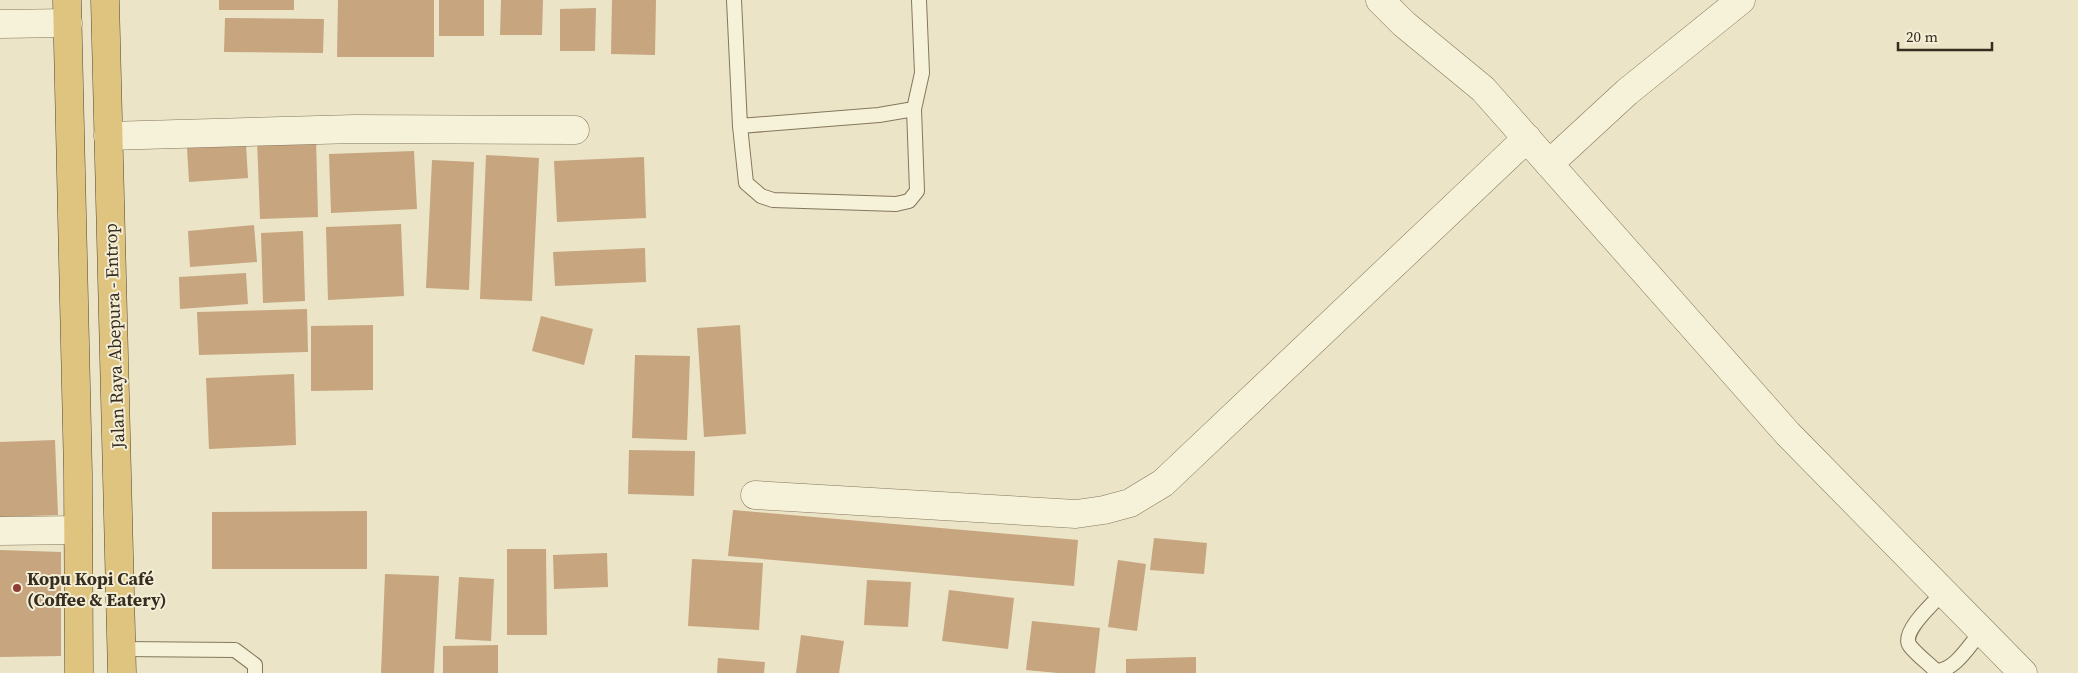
<svg xmlns="http://www.w3.org/2000/svg" width="2078" height="673" font-family="'Source Serif 4',serif">
<rect width="100%" height="100%" fill="#ebe4c6"/>
<!-- building -->
<path fill="#c6a57f" d="M 219,0 L 294,0 L 294,10 L 219,10 Z
M 338,0 L 434,0 L 434,57 L 337,57 Z
M 439,0 L 484,0 L 484,36 L 439,36 Z
M 501,0 L 543,0 L 542,35 L 500,35 Z
M 612,0 L 656,0 L 655,55 L 611,54 Z
M 596,8 L 595,51 L 560,51 L 560,9 Z
M 225,18 L 324,19 L 323,53 L 224,52 Z
M 316,137 L 318,217 L 260,219 L 257,139 Z
M 246,144 L 248,178 L 189,182 L 187,148 Z
M 414,151 L 417,209 L 331,213 L 329,154 Z
M 486,155 L 539,158 L 532,301 L 480,299 Z
M 644,157 L 646,218 L 557,222 L 554,161 Z
M 432,160 L 474,162 L 469,290 L 426,288 Z
M 401,224 L 404,296 L 328,300 L 326,227 Z
M 254,225 L 257,262 L 190,267 L 188,231 Z
M 303,231 L 305,301 L 263,303 L 261,233 Z
M 645,248 L 646,282 L 555,286 L 553,252 Z
M 246,273 L 248,304 L 180,309 L 179,277 Z
M 307,309 L 308,352 L 199,355 L 197,312 Z
M 541,316 L 593,329 L 584,365 L 532,351 Z
M 373,325 L 373,390 L 311,391 L 311,326 Z
M 740,325 L 746,434 L 704,437 L 697,328 Z
M 635,355 L 690,356 L 687,440 L 632,438 Z
M 294,374 L 296,445 L 209,449 L 206,378 Z
M 55,440 L 58,515 L 0,517 L 0,442 Z
M 629,450 L 695,451 L 694,496 L 628,494 Z
M 733,510 L 1078,540 L 1074,586 L 728,556 Z
M 367,511 L 367,569 L 212,569 L 212,512 Z
M 1154,538 L 1207,543 L 1204,574 L 1150,570 Z
M 507,549 L 546,549 L 547,635 L 507,635 Z
M 0,550 L 61,552 L 61,656 L 0,657 Z
M 607,553 L 608,587 L 554,589 L 553,555 Z
M 692,559 L 763,563 L 759,630 L 688,626 Z
M 1118,560 L 1146,564 L 1137,631 L 1108,627 Z
M 385,574 L 439,576 L 434,673 L 381,673 Z
M 459,577 L 494,579 L 491,641 L 455,639 Z
M 867,580 L 911,582 L 908,627 L 864,625 Z
M 949,590 L 1014,598 L 1008,649 L 942,641 Z
M 1032,621 L 1100,628 L 1095,673 L 1058,673 L 1026,670 Z
M 801,635 L 844,641 L 839,673 L 796,673 Z
M 498,645 L 498,673 L 443,673 L 443,646 Z
M 1196,657 L 1196,673 L 1126,673 L 1126,659 Z
M 718,658 L 765,662 L 764,673 L 717,673 Z"/>
<g fill="none" stroke-linecap="round" stroke-linejoin="round">
<defs>
<path id="service" d="M 734,0 L 740,126 L 746,183 L 761,196 L 773,200 L 896,204 L 909,201 L 917,191 L 914,109 L 879,115 L 740,126
M 914,109 L 922,73 L 919,0
M 1943,593 C 1933,603 1900,633 1910,646 C 1917,655 1928,663 1936,671 C 1956,670 1969,645 1982,631
M 122,649 L 235,650 L 255,665 L 255,673"/>
<path id="minor" d="M 1380,0 L 1404,24 L 1483,89 L 1788,434 L 2023,673
M 0,24 L 68,23
M 108,136 L 355,129 L 575,130
M 1549,164 L 1627,92 L 1741,0
M 755,495 L 1076,514 L 1104,510 L 1130,503 L 1163,483 L 1527,138
M 0,531 L 78,530"/>
<path id="trunk" d="M 67,0 L 78,473 L 79,673
M 105,0 L 122,673"/>
</defs>
<!-- service casing -->
<use href="#service" stroke="#85775d" stroke-width="16"/>
<!-- minor casing -->
<use href="#minor" stroke="#85775d" stroke-width="29"/>
<!-- trunk casing -->
<use href="#trunk" stroke="#534531" stroke-width="29"/>
<!-- service -->
<use href="#service" stroke="#f6f1d9" stroke-width="14"/>
<!-- minor -->
<use href="#minor" stroke="#f6f1d9" stroke-width="28"/>
<!-- trunk -->
<use href="#trunk" stroke="#dfc480" stroke-width="28"/>
</g>
<!-- markers -->
<circle fill="#8f3c32" stroke="#f3eed5" stroke-width="2" cx="17" cy="588" r="5"/>
<g text-anchor="middle" dominant-baseline="central" stroke-width="4" stroke-linejoin="round" paint-order="stroke">
<!-- street labels -->
<g font-size="18" fill="#362d20" stroke="#f3eed5">
<text transform="translate(114 336) rotate(-92)">Jalan Raya Abepura - Entrop</text>
</g>
<!-- poi labels -->
<g font-size="18" font-weight="bold" fill="#362d20" stroke="#f3eed5" text-anchor="start">
<text x="27" y="578">Kopu Kopi Café<tspan x="27" dy="21">(Coffee &amp; Eatery)</tspan></text>
</g>
</g>
<!-- scale -->
<path d="M1898 42v8h94v-8" fill="none" stroke="#362d20" stroke-width="2.5"/>
<text x="1906" y="42" font-size="15" fill="#362d20" stroke="#f3eed5" stroke-width="4" paint-order="stroke">20 m</text>
</svg>
